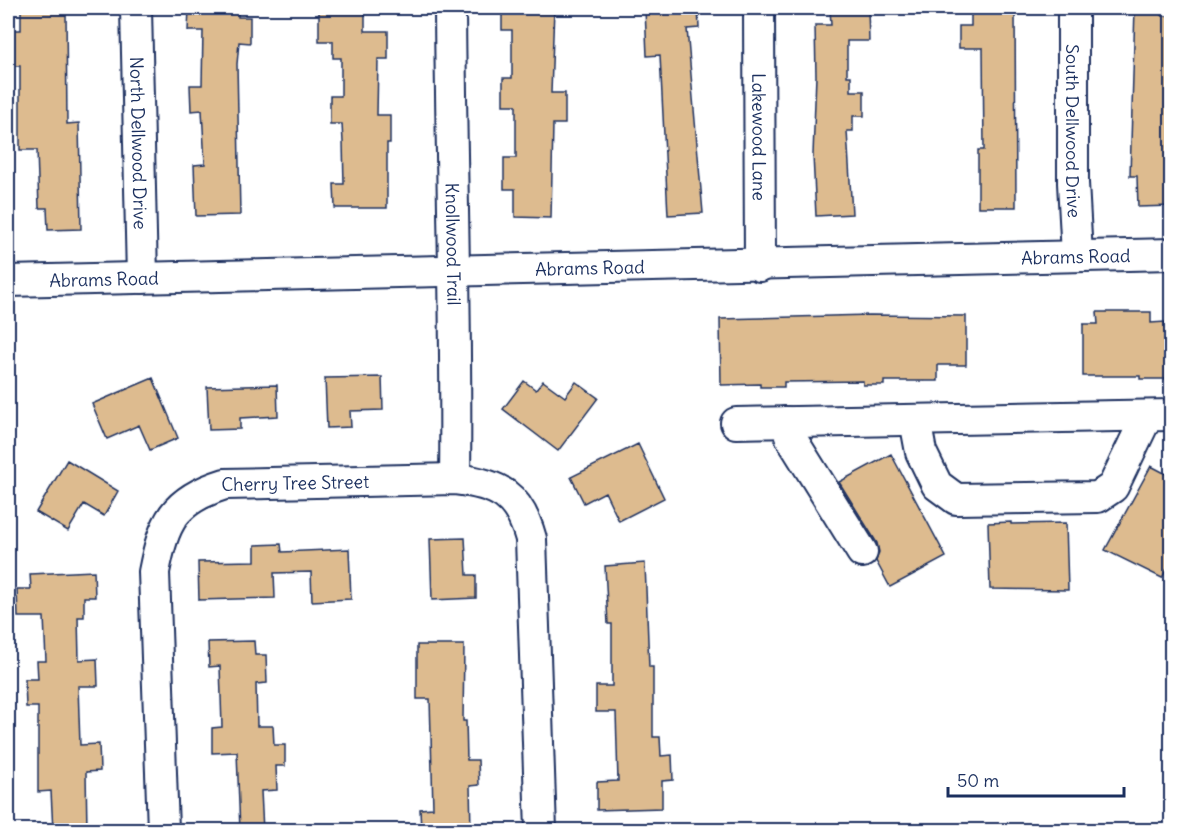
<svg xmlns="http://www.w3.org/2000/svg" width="1179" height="838" font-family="Delius,sans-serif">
<rect width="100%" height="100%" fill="#fff"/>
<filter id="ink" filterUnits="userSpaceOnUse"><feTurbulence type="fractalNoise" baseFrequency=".0167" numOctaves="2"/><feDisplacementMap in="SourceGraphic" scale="12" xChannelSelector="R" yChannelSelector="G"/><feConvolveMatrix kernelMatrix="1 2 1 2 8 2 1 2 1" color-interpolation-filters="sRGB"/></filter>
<g filter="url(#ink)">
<!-- building -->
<path fill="#ddbb8f" stroke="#1b2f5e" stroke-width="1.5" d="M 189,8 L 238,8 L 238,17 L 250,17 L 250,43 L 239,42 L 237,64 L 240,215 L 196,216 L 194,165 L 205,164 L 202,110 L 191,111 L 190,85 L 202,85 L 203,31 L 188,31 Z
M 319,8 L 365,8 L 365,31 L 388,31 L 388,59 L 378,59 L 377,115 L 390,115 L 390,143 L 387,143 L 387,208 L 335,208 L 334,184 L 344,184 L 343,142 L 342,124 L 330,124 L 330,96 L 341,96 L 341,58 L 333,58 L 333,41 L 319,41 Z
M 502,8 L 554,8 L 551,93 L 565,93 L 565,124 L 553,124 L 551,218 L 515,217 L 515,189 L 504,189 L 504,158 L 516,158 L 516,105 L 503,105 L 503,78 L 512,78 L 512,30 L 502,30 Z
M 698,8 L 699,28 L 687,29 L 703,213 L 668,215 L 660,55 L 647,56 L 645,9 Z
M 830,8 L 868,8 L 869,41 L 847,41 L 847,76 L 851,76 L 851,91 L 864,91 L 864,116 L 853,116 L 853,131 L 847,131 L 852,214 L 816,216 L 813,155 L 816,76 L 815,25 L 831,25 Z
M 971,8 L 1015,8 L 1016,207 L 978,207 L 978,150 L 984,150 L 983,48 L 959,48 L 959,26 L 971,26 Z
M 1135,8 L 1162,8 L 1162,16 L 1172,16 L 1172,206 L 1138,207 L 1137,176 L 1130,176 Z
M 21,10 L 66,11 L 67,124 L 79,123 L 81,229 L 48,230 L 47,208 L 39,208 L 37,150 L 20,150 L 20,66 L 9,66 L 9,30 L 21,30 Z
M 1097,312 L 1151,312 L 1151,323 L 1165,322 L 1166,379 L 1140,379 L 1140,376 L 1083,376 L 1083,324 L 1098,324 Z
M 870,315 L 966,316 L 966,365 L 938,365 L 938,381 L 884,381 L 884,385 L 863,385 L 863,381 L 784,382 L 784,387 L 760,387 L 760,384 L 721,385 L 720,319 Z
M 382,377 L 383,410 L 350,411 L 351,427 L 327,428 L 325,378 Z
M 153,378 L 178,438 L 150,450 L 139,425 L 107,439 L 92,404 Z
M 524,381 L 536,390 L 543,381 L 565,397 L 576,382 L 598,398 L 558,451 L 503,409 Z
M 277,385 L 278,416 L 240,418 L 240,429 L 209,430 L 207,387 Z
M 638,444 L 664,498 L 619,521 L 605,492 L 584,503 L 571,477 Z
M 891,454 L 946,557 L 890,587 L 876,561 L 879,552 L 877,543 L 839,482 Z
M 67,460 L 118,491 L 104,516 L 84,504 L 68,531 L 36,512 Z
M 1151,466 L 1172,477 L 1172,559 L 1162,578 L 1105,550 Z
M 1011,522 L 1011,524 L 1066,523 L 1068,590 L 990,589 L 988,523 Z
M 465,538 L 467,575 L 476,575 L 476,598 L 432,600 L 430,539 Z
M 281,544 L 282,552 L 349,549 L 351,599 L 312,601 L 311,572 L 274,573 L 275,598 L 199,600 L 198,562 L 255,561 L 255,545 Z
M 645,563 L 649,667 L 653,667 L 653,737 L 660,737 L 661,756 L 672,755 L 673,780 L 662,781 L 662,808 L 597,810 L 597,782 L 618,781 L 616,712 L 596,712 L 596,686 L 612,686 L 612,624 L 608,624 L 605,566 Z
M 94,571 L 95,597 L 84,597 L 84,617 L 78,617 L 79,660 L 97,659 L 98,686 L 78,686 L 80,745 L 99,744 L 100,771 L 86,772 L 87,831 L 53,831 L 51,791 L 38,792 L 38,707 L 26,707 L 25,679 L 38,679 L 37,661 L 46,661 L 44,617 L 18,617 L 17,589 L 31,589 L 30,574 Z
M 254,641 L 255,655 L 266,655 L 267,683 L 256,684 L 257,726 L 273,726 L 274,745 L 285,745 L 285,766 L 276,766 L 277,790 L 261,791 L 263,831 L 240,831 L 237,752 L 212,753 L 212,728 L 222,727 L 220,666 L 209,667 L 208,642 Z
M 417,645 L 464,645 L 463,721 L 466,721 L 467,760 L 478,760 L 479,785 L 470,786 L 471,831 L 421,831 L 420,809 L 433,808 L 430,699 L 417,699 Z"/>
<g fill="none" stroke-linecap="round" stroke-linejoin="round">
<defs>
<g id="minor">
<path id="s1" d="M 136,8 L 142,278"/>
<path id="s2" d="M 450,8 C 451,165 457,322 455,479"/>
<path id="s3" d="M 759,8 L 760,266"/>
<path id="s4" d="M 1073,8 L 1073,183 L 1077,255"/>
<path id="s5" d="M 8,281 L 1172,254"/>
<path d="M 915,420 L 921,452 L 937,485 L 956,499 L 1098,497 L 1113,487 L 1147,416"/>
<path d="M 786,422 L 791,438 L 862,552"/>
<path d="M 736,423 L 1172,415"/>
<path id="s6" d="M 163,830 L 154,572 C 164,522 173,500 225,484 L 455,479 C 499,484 519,495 531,539 L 541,830"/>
</g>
</defs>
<!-- minor casing -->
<use href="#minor" stroke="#1b2f5e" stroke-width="34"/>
<!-- minor -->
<use href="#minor" stroke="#fff" stroke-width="30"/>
</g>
</g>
<g text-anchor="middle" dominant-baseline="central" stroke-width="4.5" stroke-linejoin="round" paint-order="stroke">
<!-- street labels -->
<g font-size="18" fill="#1b2f5e" stroke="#fff">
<text stroke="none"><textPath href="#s4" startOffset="123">South Dellwood Drive</textPath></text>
<text stroke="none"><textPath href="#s3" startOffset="129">Lakewood Lane</textPath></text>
<text stroke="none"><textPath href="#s1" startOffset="135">North Dellwood Drive</textPath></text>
<text stroke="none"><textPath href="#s2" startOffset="236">Knollwood Trail</textPath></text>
<text stroke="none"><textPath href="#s5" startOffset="1068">Abrams Road</textPath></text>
<text stroke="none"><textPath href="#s5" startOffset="582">Abrams Road</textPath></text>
<text stroke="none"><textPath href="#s5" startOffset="96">Abrams Road</textPath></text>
<text stroke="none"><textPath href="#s6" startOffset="450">Cherry Tree Street</textPath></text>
</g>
</g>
<!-- margin -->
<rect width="1179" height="838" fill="none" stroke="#fff" stroke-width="30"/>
<rect x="15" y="15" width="1149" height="808" fill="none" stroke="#1b2f5e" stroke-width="2" filter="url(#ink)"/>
<!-- scale -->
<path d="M948 787v9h176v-9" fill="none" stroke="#1b2f5e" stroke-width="3"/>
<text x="957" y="787" font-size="18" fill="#1b2f5e" stroke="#ffffff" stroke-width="4.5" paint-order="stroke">50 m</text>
</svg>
